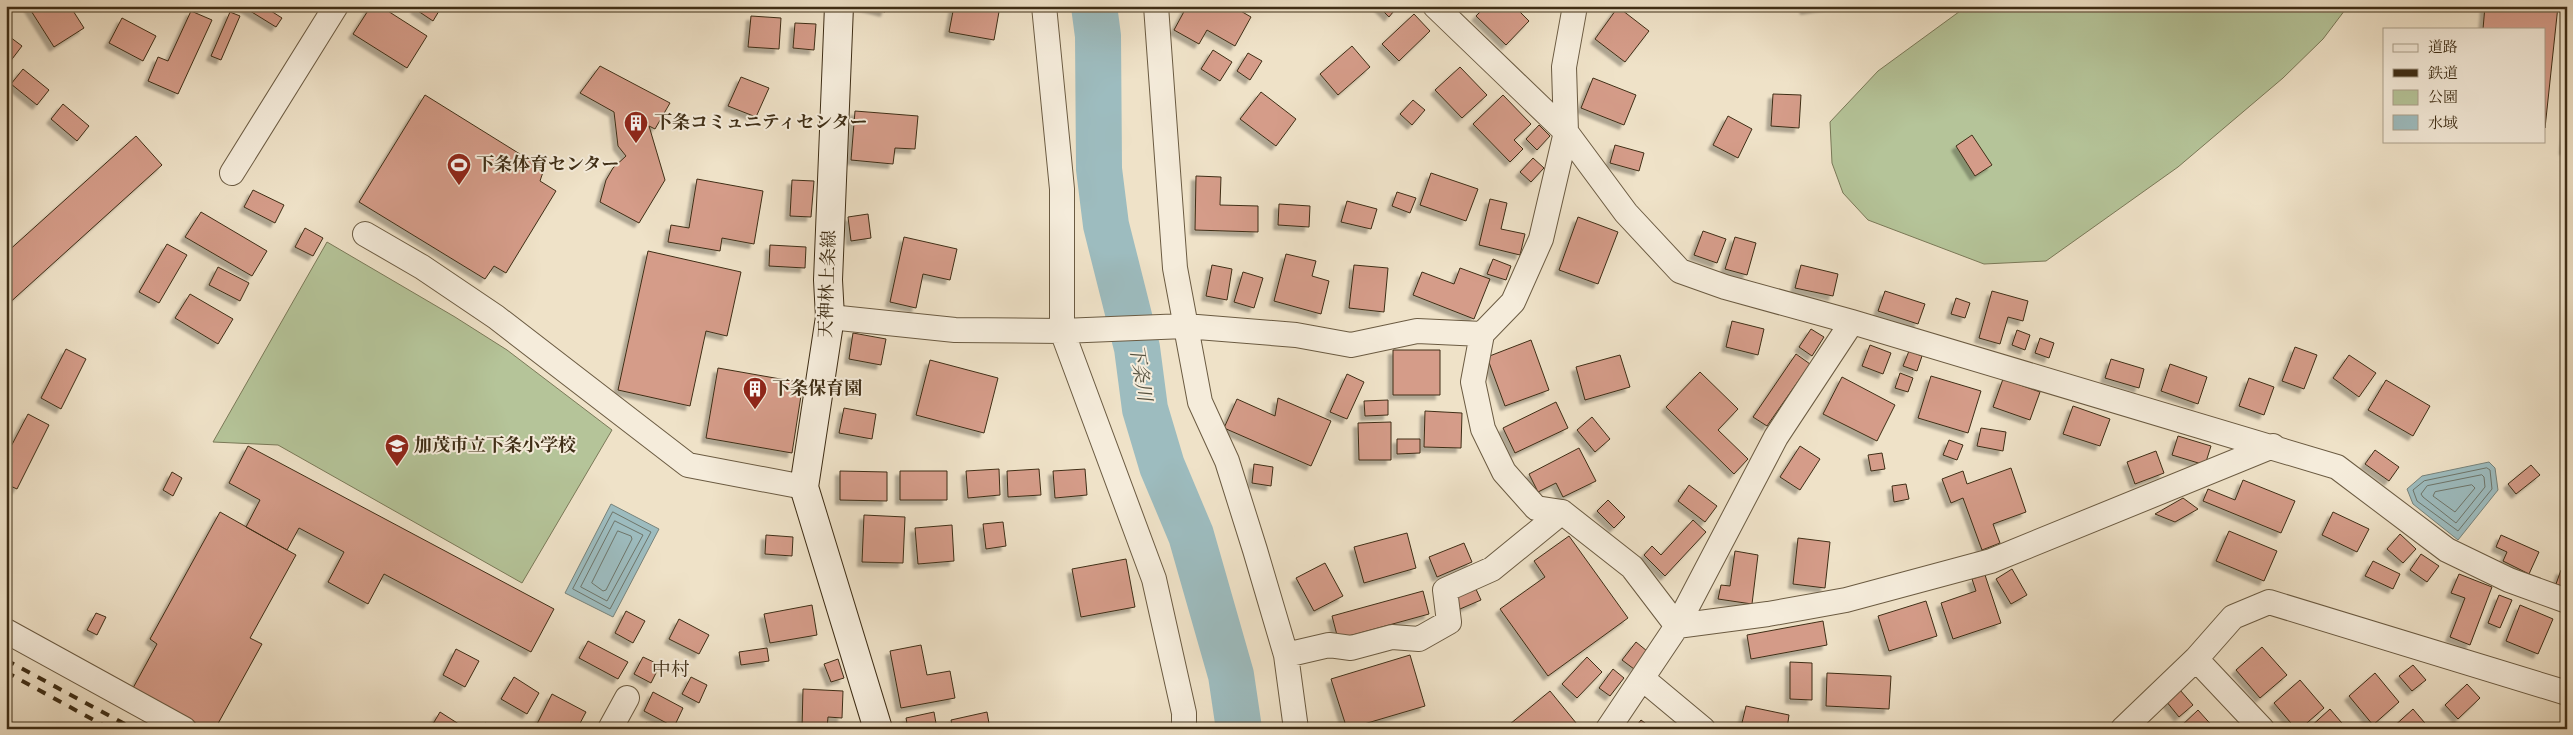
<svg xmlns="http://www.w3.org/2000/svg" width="2573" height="735" font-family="'Old Standard TT','Noto Serif JP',serif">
<defs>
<filter id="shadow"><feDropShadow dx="-4.5" dy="4.5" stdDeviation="1" flood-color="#0004"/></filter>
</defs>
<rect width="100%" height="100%" fill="#efe2c8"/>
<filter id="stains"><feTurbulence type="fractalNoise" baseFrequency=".004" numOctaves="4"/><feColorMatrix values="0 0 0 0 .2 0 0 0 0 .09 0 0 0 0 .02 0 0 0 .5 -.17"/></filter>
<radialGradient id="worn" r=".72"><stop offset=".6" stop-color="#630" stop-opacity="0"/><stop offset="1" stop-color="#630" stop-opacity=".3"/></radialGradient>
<!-- green -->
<path fill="#b5c499" stroke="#7a7958" d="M 1967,6 L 2348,6 L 2323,39 L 2283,78 L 2178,167 L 2046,261 L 1984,264 L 1868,220 L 1843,193 L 1832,163 L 1830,122 L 1878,71 Z
M 327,242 L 455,317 L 507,350 L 612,430 L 522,583 L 278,445 L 213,442 Z"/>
<!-- water -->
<path fill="#9dbcbf" stroke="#77837b" d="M 2489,462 L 2495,468 L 2498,490 L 2458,540 L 2413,504 L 2407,489 L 2422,476 Z
M 611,504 L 659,529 L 613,617 L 565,593 Z"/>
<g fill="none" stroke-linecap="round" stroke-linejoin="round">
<!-- shore -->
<path stroke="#6e756a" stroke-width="1" d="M 2487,468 L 2490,470 L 2492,489 L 2458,531 L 2417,501 L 2413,490 L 2424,481 Z
M 2482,475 L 2484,477 L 2485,487 L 2456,523 L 2423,497 L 2421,494 L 2427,486 Z
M 2472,485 L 2475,488 L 2455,512 L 2433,496 L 2435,492 Z
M 613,512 L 651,532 L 610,609 L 573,589 Z
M 615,521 L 643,535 L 607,601 L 581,587 Z
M 618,531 L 631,536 L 632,539 L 606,590 L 603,591 L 592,583 Z"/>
<!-- river -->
<path stroke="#9dbcbf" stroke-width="46" d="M 1094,6 L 1098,36 L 1099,169 L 1106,225 L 1137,348 L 1145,409 L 1162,466 L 1191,535 L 1231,675 L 1239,729"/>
</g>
<!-- building -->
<path fill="#d59c89" stroke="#3f2e16" filter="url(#shadow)" d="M 28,6 L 70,6 L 84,28 L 54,47 Z
M 242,6 L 263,6 L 282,18 L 276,27 Z
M 371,6 L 380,6 L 427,36 L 407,68 L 353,34 Z
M 417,6 L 442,6 L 433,21 L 415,9 Z
M 862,6 L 887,6 L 885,12 Z
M 954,6 L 1000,6 L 994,40 L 949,32 Z
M 1187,6 L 1232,6 L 1251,17 L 1235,46 L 1207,30 L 1199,44 L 1174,30 Z
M 1378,6 L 1398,6 L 1389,17 Z
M 1486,6 L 1514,6 L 1529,21 L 1506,45 L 1476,16 Z
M 1804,6 L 1828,6 L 1805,10 Z
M 2485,6 L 2558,6 L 2545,128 L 2544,29 L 2483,29 Z
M 1618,7 L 1649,31 L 1625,62 L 1595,39 Z
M 191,11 L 212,20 L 178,94 L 148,81 L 158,57 L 168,61 Z
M 230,12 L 240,16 L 221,60 L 211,56 Z
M 1414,14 L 1430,31 L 1399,61 L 1382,44 Z
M 751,16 L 781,18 L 779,49 L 748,47 Z
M 122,18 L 156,36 L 143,61 L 109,43 Z
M 795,23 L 816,24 L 814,50 L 793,48 Z
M 6,34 L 22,46 L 6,67 Z
M 1352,46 L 1370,67 L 1338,95 L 1320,74 Z
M 1213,50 L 1232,62 L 1220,81 L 1201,69 Z
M 1248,53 L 1262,61 L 1250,80 L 1237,71 Z
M 600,66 L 670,103 L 655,129 L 649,126 L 665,180 L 639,223 L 600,202 L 606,180 L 613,168 L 626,156 L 618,146 L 614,112 L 580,93 Z
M 1460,67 L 1487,95 L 1462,118 L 1435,90 Z
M 23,69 L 49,90 L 37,105 L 11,84 Z
M 741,77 L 769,88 L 756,117 L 728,106 Z
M 1593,78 L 1636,95 L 1624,125 L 1581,108 Z
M 1261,92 L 1296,119 L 1276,146 L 1240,119 Z
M 1773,94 L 1801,95 L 1799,128 L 1771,126 Z
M 425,95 L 544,169 L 540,181 L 556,191 L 506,273 L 494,266 L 485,279 L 359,202 Z
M 1503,95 L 1531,124 L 1514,140 L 1523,149 L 1510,162 L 1473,124 Z
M 1413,100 L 1425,110 L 1412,125 L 1400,114 Z
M 63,104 L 89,126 L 77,141 L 51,119 Z
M 855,111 L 918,116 L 915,149 L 895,148 L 893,164 L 851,160 Z
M 1728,116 L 1752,129 L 1738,158 L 1713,145 Z
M 2567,124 L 2567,150 L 2564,150 Z
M 1539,125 L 1550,136 L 1537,150 L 1526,139 Z
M 1972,135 L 1992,165 L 1975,176 L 1956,146 Z
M 136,136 L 162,165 L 6,306 L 6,253 Z
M 1615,145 L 1644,153 L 1639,171 L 1610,163 Z
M 1533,158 L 1544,168 L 1531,182 L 1520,172 Z
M 1431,173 L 1478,189 L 1466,221 L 1420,205 Z
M 1196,176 L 1221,177 L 1220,205 L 1258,206 L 1258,232 L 1195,230 Z
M 697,179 L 763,191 L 754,244 L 722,238 L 720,251 L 668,242 L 671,225 L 689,228 Z
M 792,180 L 814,181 L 811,217 L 790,216 Z
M 253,190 L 284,205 L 275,223 L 244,207 Z
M 1397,192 L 1416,198 L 1410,213 L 1392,206 Z
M 1490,199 L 1507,203 L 1501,229 L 1525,234 L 1520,255 L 1479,245 Z
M 1347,201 L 1377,209 L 1371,229 L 1341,222 Z
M 1279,204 L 1310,206 L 1309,227 L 1278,225 Z
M 201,212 L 267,251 L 252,276 L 185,237 Z
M 868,214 L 871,238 L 851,241 L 848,217 Z
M 1578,217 L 1618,232 L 1598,284 L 1559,270 Z
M 305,228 L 323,238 L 313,256 L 295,247 Z
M 1703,231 L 1726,239 L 1717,263 L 1694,255 Z
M 904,237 L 957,249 L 950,280 L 923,274 L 916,308 L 890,302 Z
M 1735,237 L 1756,243 L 1747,275 L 1725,269 Z
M 167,244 L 187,255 L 159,303 L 139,292 Z
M 770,245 L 806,247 L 805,268 L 769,266 Z
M 648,251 L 741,272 L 727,336 L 706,331 L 690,406 L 618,390 Z
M 1286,254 L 1316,261 L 1312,276 L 1329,281 L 1321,314 L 1274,301 Z
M 1493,259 L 1511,266 L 1506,280 L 1487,274 Z
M 1212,265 L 1232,269 L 1227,300 L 1206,296 Z
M 1354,265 L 1388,268 L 1384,312 L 1349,308 Z
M 1801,265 L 1838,274 L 1833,296 L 1795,288 Z
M 218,267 L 249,283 L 240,301 L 209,285 Z
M 1460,268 L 1490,279 L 1474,319 L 1413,295 L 1422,272 L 1454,284 Z
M 1243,272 L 1263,278 L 1254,308 L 1234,302 Z
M 1885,291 L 1925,304 L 1918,324 L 1878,311 Z
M 1992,291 L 2028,301 L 2023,321 L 2008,317 L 2000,344 L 1979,338 Z
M 190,294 L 233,319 L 218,344 L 175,318 Z
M 1956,298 L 1970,303 L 1965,318 L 1951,314 Z
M 1732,321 L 1764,329 L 1758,355 L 1726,347 Z
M 1811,329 L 1824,337 L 1812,356 L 1799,347 Z
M 2017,330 L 2030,335 L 2025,350 L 2012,345 Z
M 853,333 L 886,339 L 881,365 L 849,359 Z
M 2040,338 L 2054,343 L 2049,358 L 2035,353 Z
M 1531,340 L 1549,390 L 1505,406 L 1487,357 Z
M 1870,345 L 1891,353 L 1883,374 L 1862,366 Z
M 2295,347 L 2317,355 L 2304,389 L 2282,381 Z
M 66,349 L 86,359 L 61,409 L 41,398 Z
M 1393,350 L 1440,350 L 1440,395 L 1393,395 Z
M 1909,351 L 1922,356 L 1917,371 L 1903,366 Z
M 1796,354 L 1810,364 L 1767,426 L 1753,417 Z
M 1620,355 L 1630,387 L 1585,400 L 1576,367 Z
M 2349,355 L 2376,373 L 2359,397 L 2333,378 Z
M 2111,359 L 2144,369 L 2139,388 L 2105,378 Z
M 930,360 L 998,378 L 984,433 L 916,415 Z
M 2170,364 L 2207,377 L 2198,404 L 2161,391 Z
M 718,368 L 803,383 L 792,453 L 706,438 Z
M 1700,372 L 1738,409 L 1718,430 L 1748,459 L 1734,474 L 1666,407 Z
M 1900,373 L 1913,378 L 1908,392 L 1895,388 Z
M 1347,374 L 1364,382 L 1347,419 L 1330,412 Z
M 1931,376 L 1981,391 L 1968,433 L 1918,418 Z
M 1842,377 L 1895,405 L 1877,441 L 1823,414 Z
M 2249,378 L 2274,387 L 2264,415 L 2239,406 Z
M 2003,379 L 2040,392 L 2030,420 L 1993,407 Z
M 2386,380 L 2430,406 L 2413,436 L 2368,410 Z
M 1278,398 L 1331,421 L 1311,466 L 1224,428 L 1237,399 L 1275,416 Z
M 1388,400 L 1388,415 L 1365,416 L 1364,401 Z
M 1556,402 L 1568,428 L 1515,453 L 1503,428 Z
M 2073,406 L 2110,419 L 2100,446 L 2063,434 Z
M 844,408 L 876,414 L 872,439 L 839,433 Z
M 1425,411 L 1462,413 L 1461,448 L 1424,447 Z
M 28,414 L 49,425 L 17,489 L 6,484 L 6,456 Z
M 1592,417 L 1610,439 L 1595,452 L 1577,430 Z
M 1391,422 L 1391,460 L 1359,460 L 1358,423 Z
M 1981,428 L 2006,432 L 2003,451 L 1977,446 Z
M 2178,436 L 2211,446 L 2205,465 L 2172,455 Z
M 1397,439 L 1420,439 L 1420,453 L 1397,454 Z
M 1949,440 L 1963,445 L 1957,460 L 1943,455 Z
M 248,446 L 554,609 L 531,652 L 384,574 L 368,604 L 328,582 L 344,552 L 299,528 L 287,550 L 246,527 L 260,500 L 229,483 Z
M 1800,446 L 1820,459 L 1800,490 L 1780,477 Z
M 1579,448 L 1596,481 L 1563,497 L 1556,483 L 1538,492 L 1529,474 Z
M 2375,450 L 2399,467 L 2389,481 L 2365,464 Z
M 2156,451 L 2164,473 L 2135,484 L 2127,462 Z
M 1882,453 L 1885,469 L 1871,471 L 1868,455 Z
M 1254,464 L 1273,467 L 1271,486 L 1252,483 Z
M 2531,465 L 2540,475 L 2516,494 L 2508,484 Z
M 2011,468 L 2026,512 L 1993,524 L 2000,543 L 1982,550 L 1963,498 L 1951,503 L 1942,479 L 1963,471 L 1967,484 Z
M 999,469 L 1000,495 L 968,498 L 966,471 Z
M 1039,469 L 1041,495 L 1008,497 L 1007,471 Z
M 1085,469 L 1087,495 L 1055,498 L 1053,471 Z
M 840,471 L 887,472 L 887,501 L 840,500 Z
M 900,471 L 947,471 L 947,500 L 900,500 Z
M 172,472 L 182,478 L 173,496 L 163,490 Z
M 2243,480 L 2295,501 L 2281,533 L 2203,501 L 2208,489 L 2235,500 Z
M 1906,484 L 1909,499 L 1894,502 L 1892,486 Z
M 1689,485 L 1717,506 L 1705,522 L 1678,501 Z
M 2183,498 L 2198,509 L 2175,522 L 2155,514 Z
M 1608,500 L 1625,517 L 1614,528 L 1597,511 Z
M 220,512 L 296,555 L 250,638 L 262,644 L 215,729 L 206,729 L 133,688 L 157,644 L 150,639 Z
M 2333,512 L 2369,529 L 2357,552 L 2322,535 Z
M 864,515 L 905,517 L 903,563 L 862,562 Z
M 1693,520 L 1706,532 L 1665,576 L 1644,555 L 1652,546 L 1661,555 Z
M 1003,522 L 1006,546 L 986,549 L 983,524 Z
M 952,525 L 954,561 L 918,564 L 915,528 Z
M 2229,531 L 2277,551 L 2264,581 L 2216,561 Z
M 1407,533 L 1416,568 L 1364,583 L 1354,547 Z
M 2400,534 L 2416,549 L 2403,563 L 2387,549 Z
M 766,535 L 793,537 L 792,556 L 765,554 Z
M 2501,535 L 2539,552 L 2529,574 L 2503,561 L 2507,552 L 2496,547 Z
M 1569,536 L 1628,618 L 1548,676 L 1500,609 L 1545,577 L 1534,561 Z
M 1798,538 L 1830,542 L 1825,588 L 1793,584 Z
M 1464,543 L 1472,562 L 1437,577 L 1429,557 Z
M 1735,551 L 1758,555 L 1752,604 L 1718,599 L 1721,585 L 1730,586 Z
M 2421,554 L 2439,566 L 2427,582 L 2410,570 Z
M 1126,559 L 1135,607 L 1081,617 L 1072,569 Z
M 2373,561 L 2400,574 L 2393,589 L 2365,576 Z
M 1325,563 L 1343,596 L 1314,611 L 1296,578 Z
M 2012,569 L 2027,595 L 2011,604 L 1996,579 Z
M 2561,570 L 2567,572 L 2567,588 L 2556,584 Z
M 2459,574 L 2492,587 L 2470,645 L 2450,637 L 2465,598 L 2451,593 Z
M 1985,575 L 2001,623 L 1953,639 L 1941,603 L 1976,591 L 1972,579 Z
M 1475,587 L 1481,600 L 1460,609 L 1454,596 Z
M 1423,591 L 1429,614 L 1338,639 L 1332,616 Z
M 2499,595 L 2512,600 L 2500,628 L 2488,623 Z
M 1926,601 L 1937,636 L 1889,651 L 1878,616 Z
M 812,605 L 817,635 L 770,643 L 764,614 Z
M 2520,605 L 2553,619 L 2538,654 L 2506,641 Z
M 626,611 L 645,621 L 633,643 L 615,633 Z
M 96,613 L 106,617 L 97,635 L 87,630 Z
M 679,619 L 709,635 L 699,654 L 669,639 Z
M 1823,621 L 1827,645 L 1751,659 L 1747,635 Z
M 588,641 L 628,662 L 618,679 L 579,658 Z
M 1636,642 L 1647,651 L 1634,669 L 1622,660 Z
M 921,645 L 927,675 L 950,671 L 955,698 L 901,708 L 890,651 Z
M 2262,647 L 2287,675 L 2260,698 L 2236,670 Z
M 767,648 L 769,661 L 741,665 L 739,652 Z
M 456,649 L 479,661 L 465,687 L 443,675 Z
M 1410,655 L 1425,706 L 1347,729 L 1331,679 Z
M 643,657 L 660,665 L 651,683 L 634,674 Z
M 1587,657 L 1602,672 L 1577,698 L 1562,684 Z
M 838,659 L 844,678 L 831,682 L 824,664 Z
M 1790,662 L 1812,663 L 1812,700 L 1790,699 Z
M 2413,665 L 2426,680 L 2412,691 L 2399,676 Z
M 1613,669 L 1624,678 L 1610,696 L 1599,688 Z
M 1827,673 L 1891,676 L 1889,709 L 1826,706 Z
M 2375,673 L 2399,702 L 2373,725 L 2349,696 Z
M 514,677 L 539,693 L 527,714 L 501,699 Z
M 691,677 L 707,685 L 699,703 L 682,694 Z
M 2300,680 L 2324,708 L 2300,729 L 2296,729 L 2274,703 Z
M 2467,684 L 2480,698 L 2458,719 L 2445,705 Z
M 803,689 L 843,691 L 842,718 L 828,717 L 827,729 L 802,728 Z
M 2180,690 L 2193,705 L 2179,717 L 2166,701 Z
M 1550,691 L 1581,729 L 1504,729 Z
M 653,692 L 683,708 L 674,727 L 644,711 Z
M 552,694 L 586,712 L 577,729 L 545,729 L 537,724 Z
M 1746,706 L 1789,715 L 1787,729 L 1744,729 L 1741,727 Z
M 2330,709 L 2347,729 L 2308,729 Z
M 2413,709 L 2430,729 L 2391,729 Z
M 2198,710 L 2215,729 L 2180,729 L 2179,728 Z
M 440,712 L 465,728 L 465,729 L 430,729 Z
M 934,712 L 937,729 L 908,729 L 906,718 Z
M 987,712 L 990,729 L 953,729 L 951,720 Z
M 1641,720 L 1653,729 L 1634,729 Z
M 485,723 L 494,729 L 482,729 Z
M 646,723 L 657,729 L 643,729 Z"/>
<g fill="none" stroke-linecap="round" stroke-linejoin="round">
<defs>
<path id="street" d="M 1044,6 L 1062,189 L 1062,331 L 1154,579 L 1184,713 L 1184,729
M 1156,6 L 1175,268 L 1200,402 L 1227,461 L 1255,550 L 1286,655 L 1296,729
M 1435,6 L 1566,132 L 1626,213 L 1680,271 L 1725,287 L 1852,322 L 2337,467 L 2447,550 L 2509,580 L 2567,601
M 1575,6 L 1564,67 L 1566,132 L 1541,239 L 1513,302 L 1482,334 L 1473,382 L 1483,429 L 1504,472 L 1536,508 L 1562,512 L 1632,567 L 1677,626
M 232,173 L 336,6
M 365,234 L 422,267 L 496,317 L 688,465 L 804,487
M 830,317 L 955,330 L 1062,331 L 1185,326 L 1296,335 L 1351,345 L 1417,331 L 1482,334
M 1677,626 L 1768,614 L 1846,600 L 1991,561 L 2273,446
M 6,631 L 184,729
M 1286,655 L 1329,645 L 1351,648 L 1392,637 L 1419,639 L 1449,622 L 1445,590 L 1492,569 L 1562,512
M 2196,659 L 2233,617 L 2269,602 L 2567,693
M 1643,679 L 1703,729
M 610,729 L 627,698
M 1608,729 L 1677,626 L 1776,437 L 1852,322
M 2123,729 L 2196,659 L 2262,729"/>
<path id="secondary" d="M 839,6 L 828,280 L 830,317 L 804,487 L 878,729"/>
</defs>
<!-- street casing -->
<use href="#street" stroke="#6b5b42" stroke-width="26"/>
<!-- secondary casing -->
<use href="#secondary" stroke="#3f2e16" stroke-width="30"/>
<!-- street -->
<use href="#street" stroke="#f5ecdb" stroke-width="24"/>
<!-- secondary -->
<use href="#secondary" stroke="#f5ecdb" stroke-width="28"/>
<!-- rail -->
<path stroke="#3f2e16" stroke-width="4" stroke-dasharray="9 9" stroke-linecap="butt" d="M 6,660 L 134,729
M 6,672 L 110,729"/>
</g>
<!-- icons -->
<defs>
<symbol id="building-pin" viewBox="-11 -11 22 30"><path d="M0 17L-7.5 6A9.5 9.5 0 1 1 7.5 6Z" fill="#8f2418" stroke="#f5ecdb"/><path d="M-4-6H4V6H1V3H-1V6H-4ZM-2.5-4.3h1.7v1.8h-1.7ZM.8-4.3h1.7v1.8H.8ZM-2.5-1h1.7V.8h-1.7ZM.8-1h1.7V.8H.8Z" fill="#fff"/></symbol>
<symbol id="stadium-pin" viewBox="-11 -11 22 30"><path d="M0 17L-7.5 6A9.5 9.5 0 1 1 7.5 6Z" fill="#8f2418" stroke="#f5ecdb"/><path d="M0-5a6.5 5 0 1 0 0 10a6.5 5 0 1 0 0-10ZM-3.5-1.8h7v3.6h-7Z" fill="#fff"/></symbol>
<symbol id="school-pin" viewBox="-11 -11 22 30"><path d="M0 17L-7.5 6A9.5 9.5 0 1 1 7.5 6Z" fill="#8f2418" stroke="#f5ecdb"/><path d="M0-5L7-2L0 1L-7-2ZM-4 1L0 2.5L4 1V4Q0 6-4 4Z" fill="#fff"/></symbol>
</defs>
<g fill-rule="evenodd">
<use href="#building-pin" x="622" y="109" width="28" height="38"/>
<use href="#stadium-pin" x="445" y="151" width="28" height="38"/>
<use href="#building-pin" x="741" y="375" width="28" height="38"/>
<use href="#school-pin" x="383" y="432" width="28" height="38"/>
</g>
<g text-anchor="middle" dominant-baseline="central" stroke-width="4" stroke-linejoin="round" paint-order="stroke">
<!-- poi labels -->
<g font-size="18" font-weight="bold" fill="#3f2e16" stroke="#f5ecdb" text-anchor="start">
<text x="654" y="123">下条コミュニティセンター</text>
<text x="476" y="165">下条体育センター</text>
<text x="772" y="389">下条保育園</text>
<text x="414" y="446">加茂市立下条小学校</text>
</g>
<!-- street labels -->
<g font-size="18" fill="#3f2e16" stroke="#f5ecdb">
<text transform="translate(828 284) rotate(-88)">天神林上条線</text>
</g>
<!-- water labels -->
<g font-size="19" font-style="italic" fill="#565240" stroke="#f5ecdb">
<text transform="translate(1139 373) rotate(81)">下条川</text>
</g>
<!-- neighbourhood labels -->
<g font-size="19" fill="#3f2e16" stroke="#f5ecdb">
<text x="671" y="671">中村</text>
</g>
</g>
<!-- margin -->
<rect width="2573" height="735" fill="none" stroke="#efe2c8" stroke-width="25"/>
<rect x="8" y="8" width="2558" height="720" fill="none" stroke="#3f2e16" stroke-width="2.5"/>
<rect x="12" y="12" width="2548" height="710" fill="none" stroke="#3f2e16"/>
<!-- legend -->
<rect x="2383" y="28" width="162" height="115" fill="#f5ecdb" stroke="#aca08c"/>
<rect x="2393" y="44" width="25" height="8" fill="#f5ecdb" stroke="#aca08c"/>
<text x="2428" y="52" font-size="15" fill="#3f2e16">道路</text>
<rect x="2393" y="69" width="25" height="8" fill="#3f2e16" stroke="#aca08c"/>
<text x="2428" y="78" font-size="15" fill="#3f2e16">鉄道</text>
<rect x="2393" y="90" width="25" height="15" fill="#b5c499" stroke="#aca08c"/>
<text x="2428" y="102" font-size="15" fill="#3f2e16">公園</text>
<rect x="2393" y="115" width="25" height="15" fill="#9dbcbf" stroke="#aca08c"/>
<text x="2428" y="128" font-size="15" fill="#3f2e16">水域</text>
<rect width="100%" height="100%" filter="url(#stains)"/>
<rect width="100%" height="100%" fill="url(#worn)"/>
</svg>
